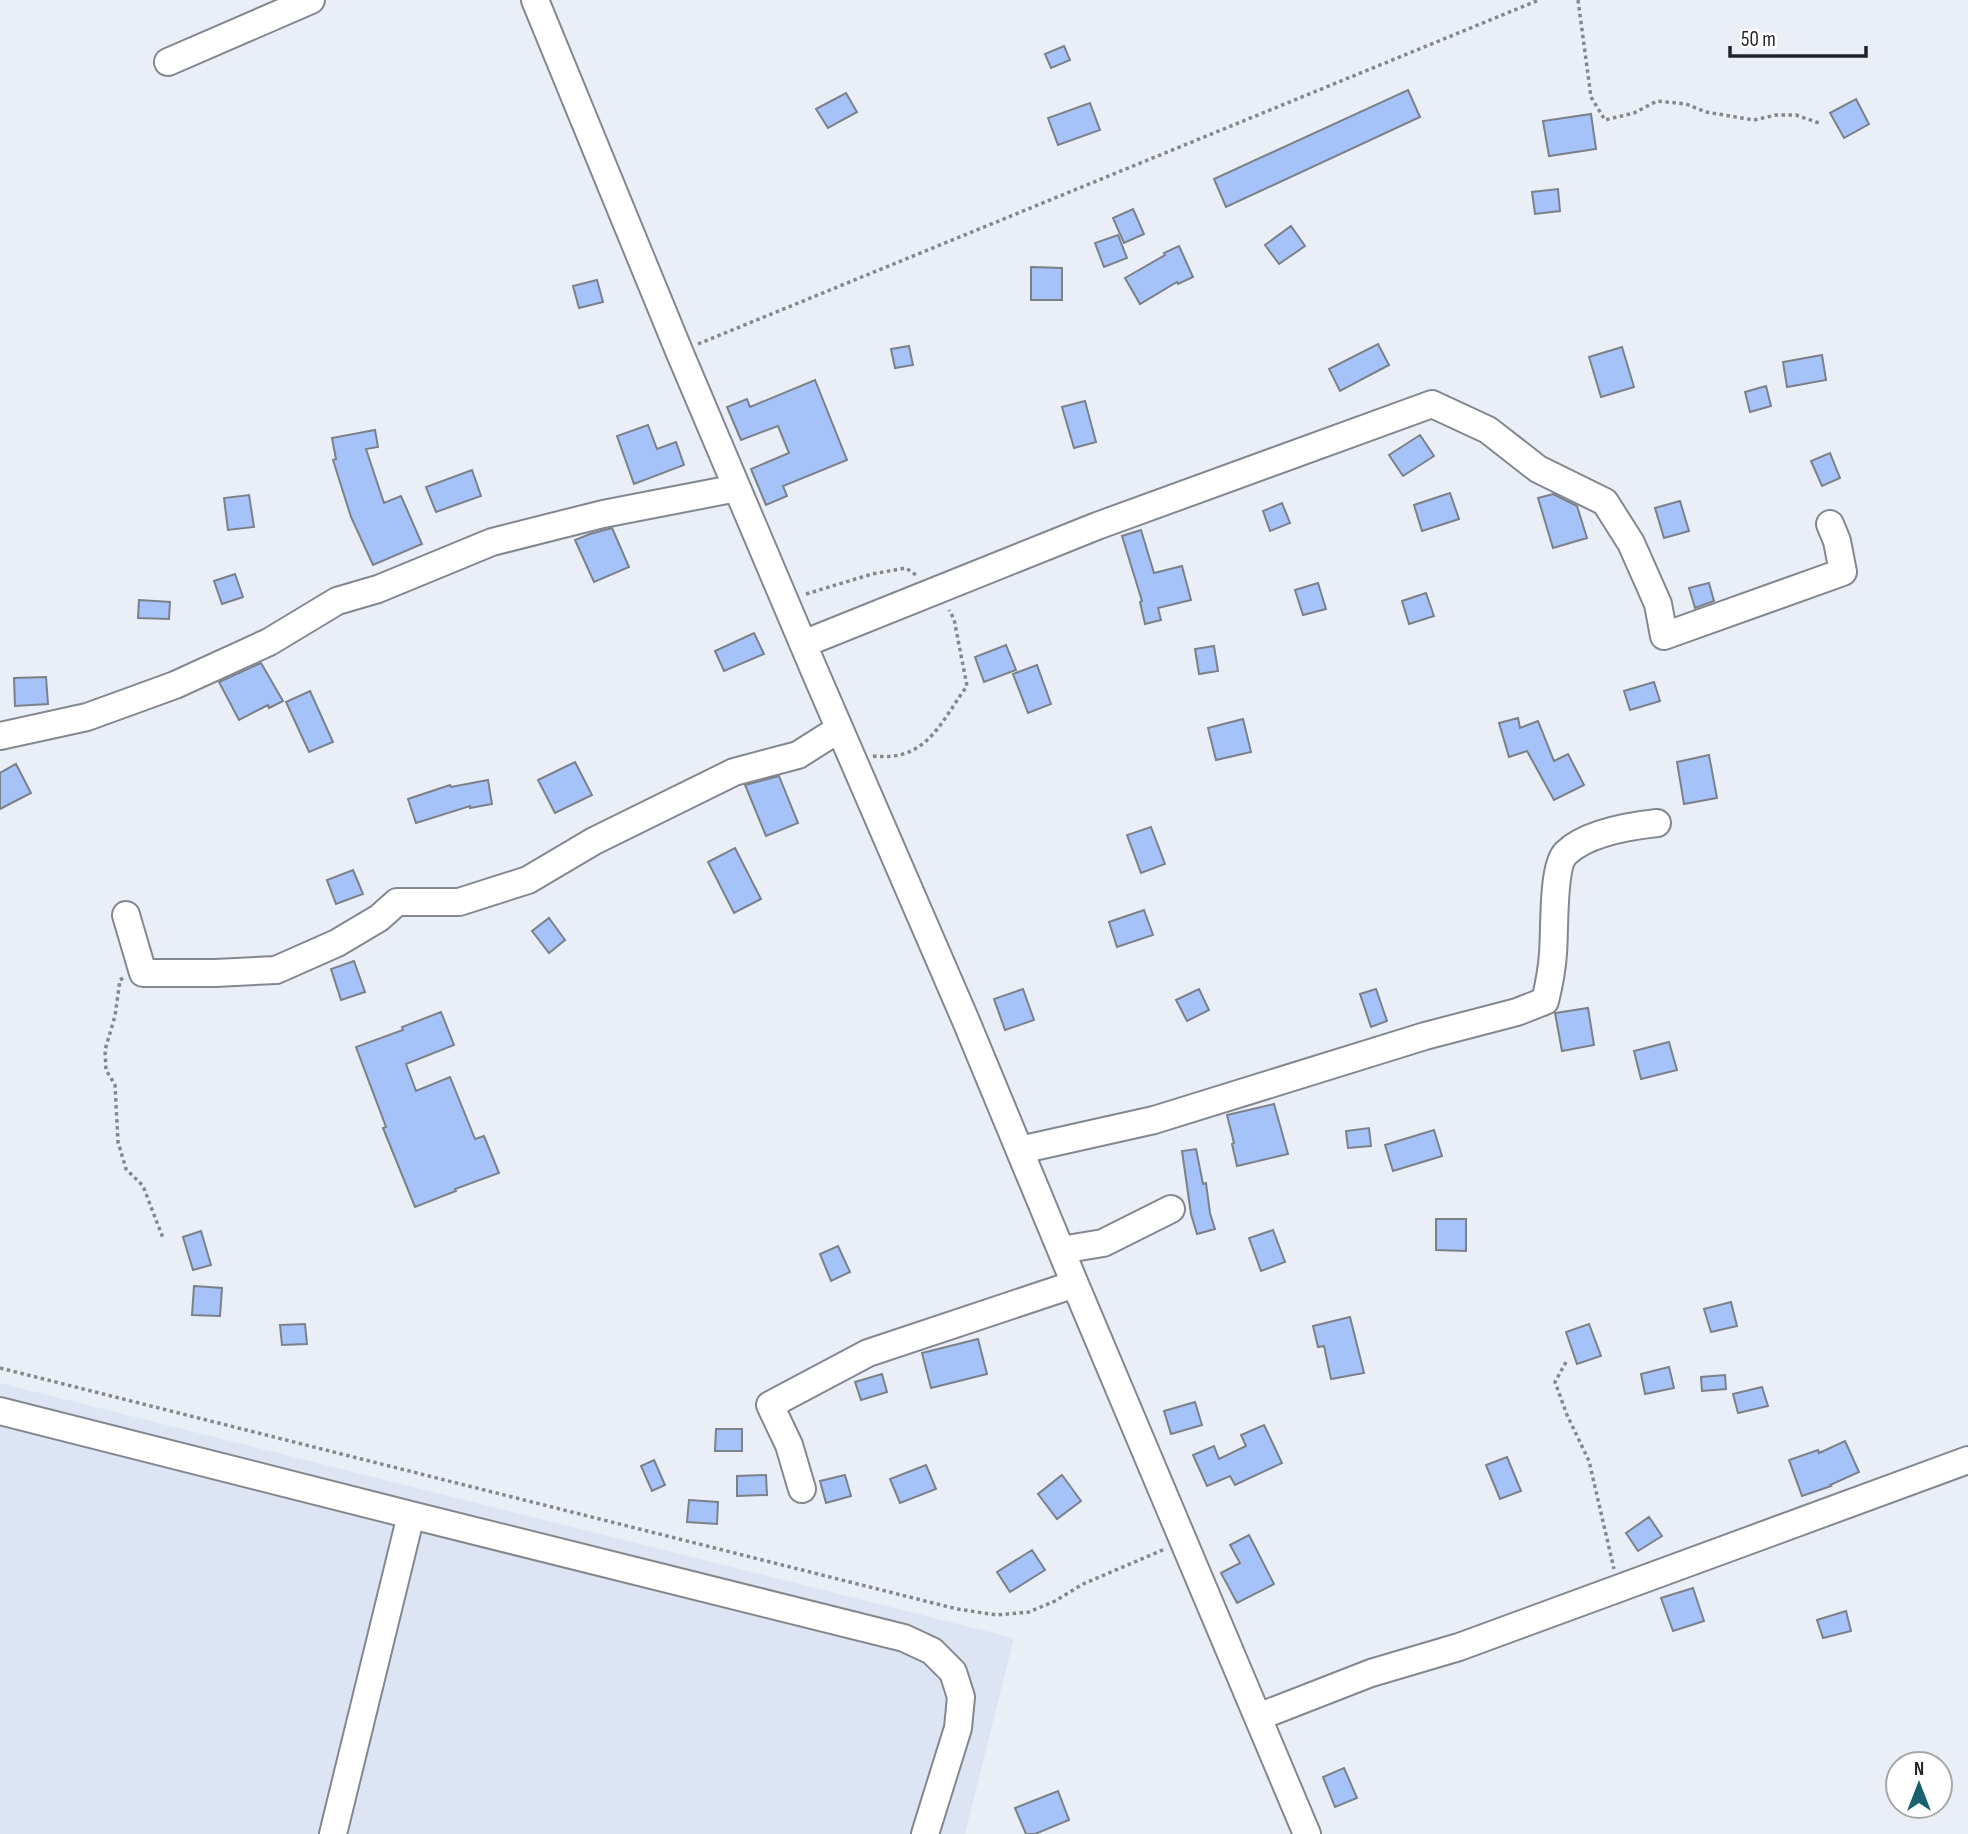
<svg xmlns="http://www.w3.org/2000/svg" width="1968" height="1834" font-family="'Sofia Sans Condensed',sans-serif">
<rect width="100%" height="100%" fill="#eaeff7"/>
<!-- built -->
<path fill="#dde5f5" d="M 0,1383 L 1014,1638 L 965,1834 L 0,1834 Z"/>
<!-- building -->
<path fill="#a5c2f9" stroke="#7c8088" stroke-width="2" d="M 1064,46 L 1070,60 L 1051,68 L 1045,54 Z
M 1408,90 L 1420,117 L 1226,207 L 1214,179 Z
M 846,93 L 857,112 L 828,128 L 816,109 Z
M 1856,99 L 1869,124 L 1844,138 L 1830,113 Z
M 1090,103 L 1100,130 L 1058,145 L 1048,118 Z
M 1591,114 L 1596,149 L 1549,156 L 1543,121 Z
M 1558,189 L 1560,211 L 1535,214 L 1532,192 Z
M 1133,209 L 1144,234 L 1124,243 L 1113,218 Z
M 1291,226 L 1305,246 L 1279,264 L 1265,245 Z
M 1118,235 L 1127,258 L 1104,267 L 1095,243 Z
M 1179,246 L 1193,277 L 1178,284 L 1177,282 L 1140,304 L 1125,278 L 1165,255 L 1164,253 Z
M 1031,267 L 1062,268 L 1062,300 L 1031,300 Z
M 597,280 L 603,302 L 579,308 L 573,286 Z
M 1378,344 L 1389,365 L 1340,391 L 1329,369 Z
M 909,346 L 913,365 L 895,368 L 891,349 Z
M 1622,347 L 1634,387 L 1601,397 L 1589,357 Z
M 1822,355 L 1826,380 L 1787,387 L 1783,362 Z
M 815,380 L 847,460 L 783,486 L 787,496 L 766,505 L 751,469 L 789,453 L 778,426 L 741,440 L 727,407 L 747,399 L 750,407 Z
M 1766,386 L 1771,406 L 1750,412 L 1745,392 Z
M 1085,401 L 1096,442 L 1074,448 L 1062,407 Z
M 648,425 L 657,449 L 676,442 L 684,465 L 634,484 L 617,436 Z
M 375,430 L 378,447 L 366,449 L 384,503 L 401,496 L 422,544 L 373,565 L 351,517 L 333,460 L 336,459 L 332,438 Z
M 1420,435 L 1434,456 L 1403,476 L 1389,455 Z
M 1830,453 L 1840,478 L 1822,486 L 1811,461 Z
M 472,470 L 481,496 L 436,512 L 426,487 Z
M 1450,493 L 1459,519 L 1422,531 L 1414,505 Z
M 1553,494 L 1577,506 L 1587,538 L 1553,548 L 1538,498 Z
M 249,495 L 254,527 L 228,530 L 224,498 Z
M 1680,501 L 1689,531 L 1664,538 L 1655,508 Z
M 1282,503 L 1290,523 L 1270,531 L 1263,511 Z
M 612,528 L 629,567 L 594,582 L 575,540 L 590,534 Z
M 1141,530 L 1154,573 L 1182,566 L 1191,600 L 1158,608 L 1161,620 L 1145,624 L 1140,602 L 1142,601 L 1122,536 Z
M 235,574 L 243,597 L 222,604 L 214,581 Z
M 1318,583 L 1326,609 L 1303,615 L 1295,590 Z
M 1709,583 L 1714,601 L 1695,608 L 1689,588 Z
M 1426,593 L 1434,616 L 1409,624 L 1402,601 Z
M 139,600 L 170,602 L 169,619 L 138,618 Z
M 754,633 L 764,654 L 724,671 L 715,651 Z
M 1006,645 L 1016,670 L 984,682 L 975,657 Z
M 1214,646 L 1218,671 L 1199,674 L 1195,649 Z
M 261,663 L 283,701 L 269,708 L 268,705 L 239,720 L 219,682 Z
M 1037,665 L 1051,704 L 1028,713 L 1013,674 Z
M 46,677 L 48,704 L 15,706 L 14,678 Z
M 1654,682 L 1660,701 L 1630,710 L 1624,691 Z
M 310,691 L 333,742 L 309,752 L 286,702 Z
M 1518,718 L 1520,728 L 1538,721 L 1554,761 L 1568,754 L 1584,785 L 1554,800 L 1527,751 L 1509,757 L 1499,723 Z
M 1243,719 L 1251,752 L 1216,760 L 1208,728 Z
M 1709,755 L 1717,798 L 1684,804 L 1677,762 Z
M 575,762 L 592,795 L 555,813 L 538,780 Z
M 16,764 L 31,793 L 0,809 L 0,773 Z
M 779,776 L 798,823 L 766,836 L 745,785 Z
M 488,780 L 492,804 L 470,808 L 470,806 L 416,823 L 408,799 L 450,785 L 451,787 Z
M 1151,827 L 1165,864 L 1141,873 L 1127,835 Z
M 735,848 L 761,899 L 734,913 L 708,862 Z
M 353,870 L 363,894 L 336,904 L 327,880 Z
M 1144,910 L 1153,935 L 1117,947 L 1109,922 Z
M 549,918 L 565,940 L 549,953 L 532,931 Z
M 354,961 L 365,992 L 341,1000 L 331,969 Z
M 1023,989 L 1034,1020 L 1005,1030 L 994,999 Z
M 1199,989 L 1209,1010 L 1187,1021 L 1176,1000 Z
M 1376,989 L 1387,1021 L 1371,1027 L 1360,994 Z
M 1588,1008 L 1594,1045 L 1562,1051 L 1555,1013 Z
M 441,1012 L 454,1045 L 406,1064 L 416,1091 L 450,1077 L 475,1139 L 484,1136 L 499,1173 L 455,1189 L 456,1191 L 415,1207 L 383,1128 L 386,1127 L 356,1047 L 403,1030 L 402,1027 Z
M 1669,1042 L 1677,1070 L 1641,1079 L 1634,1051 Z
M 1274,1104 L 1288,1154 L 1237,1166 L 1232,1144 L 1234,1143 L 1227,1115 Z
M 1369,1128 L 1371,1146 L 1348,1148 L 1346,1131 Z
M 1434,1130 L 1442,1156 L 1393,1171 L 1385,1145 Z
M 1196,1149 L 1203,1184 L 1206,1183 L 1210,1213 L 1215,1229 L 1197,1234 L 1191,1214 L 1182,1151 Z
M 1436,1219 L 1466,1219 L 1466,1251 L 1436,1250 Z
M 1273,1230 L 1285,1262 L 1261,1271 L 1249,1238 Z
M 201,1231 L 211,1265 L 193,1270 L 183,1237 Z
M 838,1246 L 850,1272 L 831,1281 L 820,1254 Z
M 194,1286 L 222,1288 L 220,1316 L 192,1315 Z
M 1731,1302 L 1737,1326 L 1711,1332 L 1704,1309 Z
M 1350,1317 L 1364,1373 L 1331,1379 L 1324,1346 L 1318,1347 L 1313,1326 Z
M 305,1324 L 307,1344 L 282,1345 L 280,1325 Z
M 1589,1324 L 1601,1356 L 1577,1364 L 1566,1332 Z
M 978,1339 L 987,1374 L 931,1388 L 922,1353 Z
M 1669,1367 L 1674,1388 L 1645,1394 L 1641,1374 Z
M 882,1374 L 887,1392 L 861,1400 L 855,1382 Z
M 1725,1375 L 1726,1389 L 1702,1391 L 1701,1377 Z
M 1762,1387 L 1768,1406 L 1738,1413 L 1733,1394 Z
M 1195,1402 L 1202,1425 L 1171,1434 L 1164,1411 Z
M 1264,1425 L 1282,1463 L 1235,1485 L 1230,1476 L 1207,1486 L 1193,1455 L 1214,1446 L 1219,1459 L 1246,1446 L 1241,1435 Z
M 716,1429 L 742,1429 L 742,1451 L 715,1451 Z
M 1845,1441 L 1859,1472 L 1830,1485 L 1831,1486 L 1802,1496 L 1789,1460 L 1818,1450 L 1819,1453 Z
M 1507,1457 L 1521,1491 L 1500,1499 L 1486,1465 Z
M 654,1460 L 665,1485 L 652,1491 L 641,1466 Z
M 926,1465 L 936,1489 L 900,1503 L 890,1479 Z
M 766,1475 L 767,1495 L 737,1496 L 737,1476 Z
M 845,1475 L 851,1496 L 826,1503 L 820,1481 Z
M 1062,1475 L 1081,1501 L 1057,1519 L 1038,1494 Z
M 689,1500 L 718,1502 L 717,1524 L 687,1522 Z
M 1649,1517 L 1662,1536 L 1638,1551 L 1626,1533 Z
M 1249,1535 L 1274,1584 L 1237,1603 L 1221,1573 L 1240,1563 L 1230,1545 Z
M 1032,1550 L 1045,1570 L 1010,1592 L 997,1572 Z
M 1693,1588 L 1704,1621 L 1673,1631 L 1661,1598 Z
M 1846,1611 L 1851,1631 L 1823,1638 L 1817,1620 Z
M 1344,1768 L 1357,1798 L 1335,1807 L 1323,1777 Z
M 1058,1791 L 1069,1820 L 1035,1834 L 1026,1834 L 1015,1808 Z"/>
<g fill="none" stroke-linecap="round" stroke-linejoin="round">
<defs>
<path id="minor" d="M 535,0 L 679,351 L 815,672 L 966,1021 L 1075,1284 L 1307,1834
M 168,62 L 311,0
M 803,644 L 1097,526 L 1432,404 L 1488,430 L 1538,469 L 1605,502 L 1631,543 L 1658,604 L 1664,636 L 1843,572 L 1837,541 L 1830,524
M 0,736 L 87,717 L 175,685 L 269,642 L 337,601 L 378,589 L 492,542 L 603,514 L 737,488
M 126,915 L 143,973 L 215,973 L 276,970 L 337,943 L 379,918 L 397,902 L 459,902 L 528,880 L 594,841 L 734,772 L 798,755 L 839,729
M 1020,1150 L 1154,1120 L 1425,1036 L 1517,1012 L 1545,1001 C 1549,985 1552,969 1553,953 C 1555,932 1552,866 1566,853 C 1587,833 1629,826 1657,823
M 1061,1250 L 1103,1243 L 1171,1209
M 0,1411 L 411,1515 L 333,1834
M 802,1489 L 789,1445 L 770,1405 L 868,1353 L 1075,1284
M 411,1515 L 904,1638 L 932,1651 L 953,1672 L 961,1697 L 958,1728 L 925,1834
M 1258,1717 L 1371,1673 L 1459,1647 L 1968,1460"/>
</defs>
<!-- minor casing -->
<use href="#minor" stroke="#83878f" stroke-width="30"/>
<!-- path -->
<path stroke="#84888d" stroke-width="3.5" stroke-dasharray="3.5 3.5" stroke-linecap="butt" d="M 1578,0 L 1591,97 L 1605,120 L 1634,113 L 1657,101 L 1686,104 L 1706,112 L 1754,120 L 1776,115 L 1796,115 L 1819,123
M 698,344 L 1539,0
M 806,594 L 872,574 L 906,568 L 916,575
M 873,756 C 927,762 940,723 967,686 L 954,619 L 949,610
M 123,978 L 120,980 L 115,1016 L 105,1050 L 106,1070 L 115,1085 L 118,1142 L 126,1169 L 143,1186 L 163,1238
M 1566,1362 L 1555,1382 L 1567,1415 L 1589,1461 L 1614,1569
M 0,1368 L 957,1609 L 997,1615 L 1029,1612 L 1055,1601 L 1083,1584 L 1165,1549"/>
<!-- minor -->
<use href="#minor" stroke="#fff" stroke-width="26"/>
</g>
<!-- north arrow -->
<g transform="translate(1919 1785)"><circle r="33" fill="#ffffff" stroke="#a6a7a8" stroke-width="2"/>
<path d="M0-5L12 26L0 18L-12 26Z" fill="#18616f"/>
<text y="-10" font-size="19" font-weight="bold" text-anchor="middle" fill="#212326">N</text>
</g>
<!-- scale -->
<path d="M1730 46v10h136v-10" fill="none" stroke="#212326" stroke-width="3.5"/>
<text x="1741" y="46" font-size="21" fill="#212326" stroke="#ffffff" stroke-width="5" paint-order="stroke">50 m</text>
</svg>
